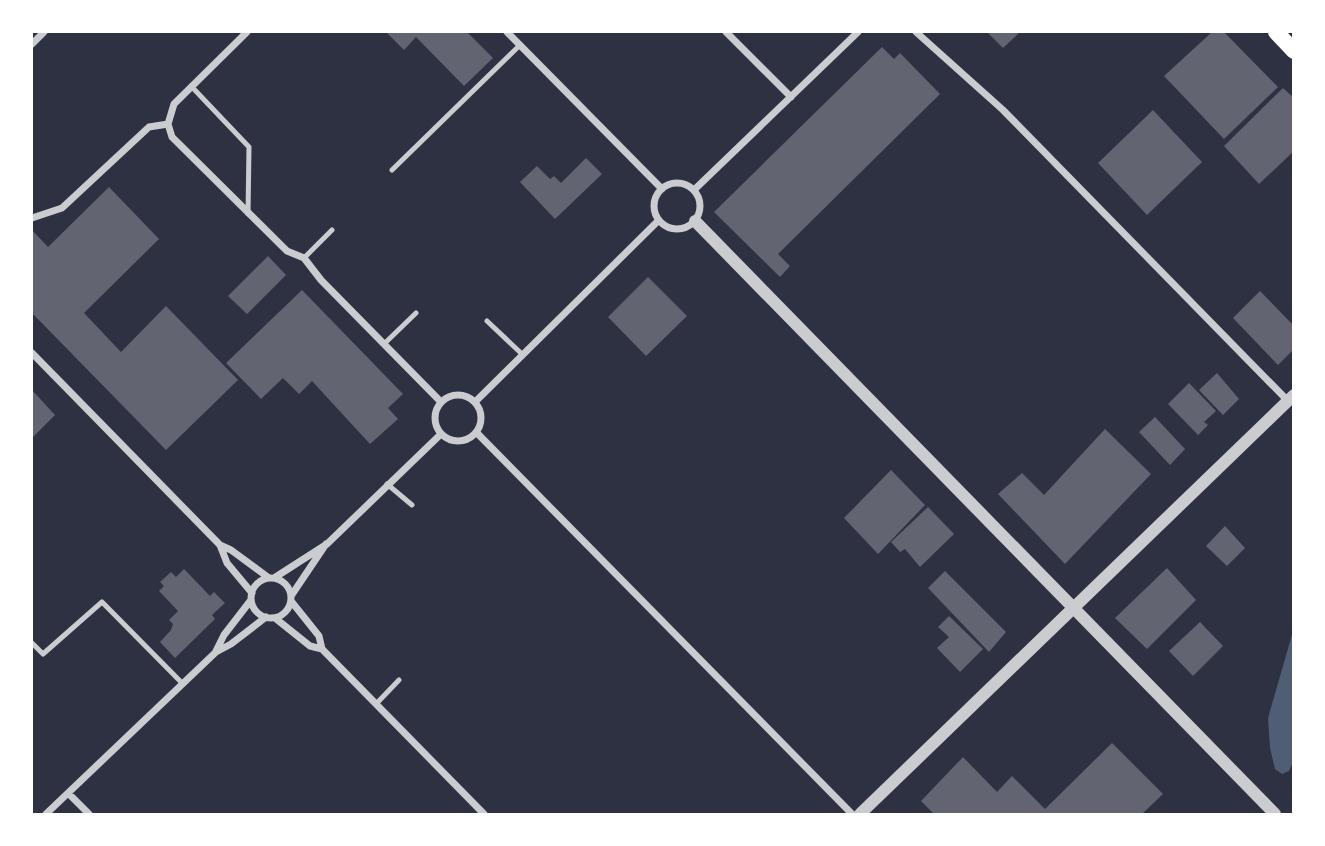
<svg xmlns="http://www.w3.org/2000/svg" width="1325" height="846" font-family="'Asap Condensed',sans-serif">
<rect width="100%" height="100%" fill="#2d3142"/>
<!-- water -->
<path fill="#4f5d75" d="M 1293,631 L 1293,762 L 1289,771 L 1282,774 L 1275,769 L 1270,748 L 1268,718 Z"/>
<!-- building -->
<path fill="#626471" d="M 386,32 L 467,32 L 493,58 L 464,86 L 416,37 L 404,50 Z
M 987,32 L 1020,32 L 1003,48 Z
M 1212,32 L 1224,32 L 1278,87 L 1224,139 L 1164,76 Z
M 882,47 L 894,59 L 900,53 L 940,94 L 778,254 L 790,266 L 780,277 L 714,212 Z
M 1283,88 L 1294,98 L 1294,151 L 1259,184 L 1224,146 Z
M 1153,110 L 1202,162 L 1147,215 L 1098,163 Z
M 586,158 L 602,174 L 555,219 L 520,182 L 537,166 L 550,179 L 554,176 L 561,183 Z
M 109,187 L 159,239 L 84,313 L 121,352 L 166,306 L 238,380 L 166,450 L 32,313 L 32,230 L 48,247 Z
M 268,256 L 286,275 L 247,314 L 228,296 Z
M 648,277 L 687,316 L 646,356 L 608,317 Z
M 302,290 L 403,394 L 388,408 L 398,419 L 370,444 L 312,381 L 299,394 L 283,378 L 261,399 L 226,363 Z
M 1260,291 L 1294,326 L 1294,349 L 1278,365 L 1233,318 Z
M 1217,373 L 1239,399 L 1223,415 L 1199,390 Z
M 1189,383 L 1216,411 L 1204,422 L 1208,425 L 1198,435 L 1168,404 Z
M 32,390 L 55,415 L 32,438 Z
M 1155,417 L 1185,449 L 1170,465 L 1139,432 Z
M 1105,429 L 1151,474 L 1065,564 L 998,494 L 1022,473 L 1044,495 Z
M 891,470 L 925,505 L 878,554 L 844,518 Z
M 928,507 L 954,534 L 920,567 L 905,549 L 900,552 L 891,542 Z
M 1225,526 L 1245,548 L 1227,566 L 1206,546 Z
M 1167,568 L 1196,600 L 1147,649 L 1115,618 Z
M 184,569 L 210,596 L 214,592 L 225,603 L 212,615 L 215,619 L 175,658 L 160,642 L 171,630 L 173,624 L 169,620 L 178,611 L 159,591 L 164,586 L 160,582 L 171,572 L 176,577 Z
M 945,571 L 1006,632 L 989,652 L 928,588 Z
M 949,616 L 983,649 L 960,672 L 937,648 L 949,637 L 938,627 Z
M 1200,622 L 1223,646 L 1193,676 L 1169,651 Z
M 1112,743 L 1163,794 L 1142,814 L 934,814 L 921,801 L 963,757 L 997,792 L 1012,776 L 1045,809 Z"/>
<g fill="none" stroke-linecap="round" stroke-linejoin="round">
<!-- service -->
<path stroke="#caccd0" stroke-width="5" d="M 191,86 L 249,147 L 248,214
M 392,170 L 520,45
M 304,258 L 332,230
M 487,321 L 523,355
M 384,344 L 416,313
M 387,484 L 412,505
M 32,643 L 43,654 L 102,602 L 182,683
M 376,704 L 399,680"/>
<!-- minor -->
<path stroke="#caccd0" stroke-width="7" d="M 247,32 L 174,104 L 168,124 L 172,137 L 287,251 L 304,258 L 321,280 L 441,402
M 507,32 L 662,189
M 726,32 L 791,97
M 916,32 L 1003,110 L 1288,401
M 32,44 L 44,32
M654 206a23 23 0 1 1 46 0a23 23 0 1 1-46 0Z
M 694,190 L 858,32
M 32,218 L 62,208 L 149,127 L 168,124
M 32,353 L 220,545 L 231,550 L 269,578
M435 418a23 23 0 1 1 46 0a23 23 0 1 1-46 0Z
M 475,402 L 659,220
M 476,432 L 852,814
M 220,545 L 227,563 L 252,593
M 274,578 L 327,544 L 441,434
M251 598a20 20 0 1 1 40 0a20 20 0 1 1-40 0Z
M 291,596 L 326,544
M 291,601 L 319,636 L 322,649
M 275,618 L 310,646 L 322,649 L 484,814
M 216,651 L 224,635 L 251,600
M 68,793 L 89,814
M 46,814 L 216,652 L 231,644 L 266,617"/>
<!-- tertiary -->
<path stroke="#caccd0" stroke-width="12" d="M 695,221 L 1275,814
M 860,814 L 1294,395"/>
<!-- trunk -->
<path stroke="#fff" stroke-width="16" d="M 1276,32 L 1294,51"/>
</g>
<!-- border -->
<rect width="1325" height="846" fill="none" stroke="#ffffff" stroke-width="66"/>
</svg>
